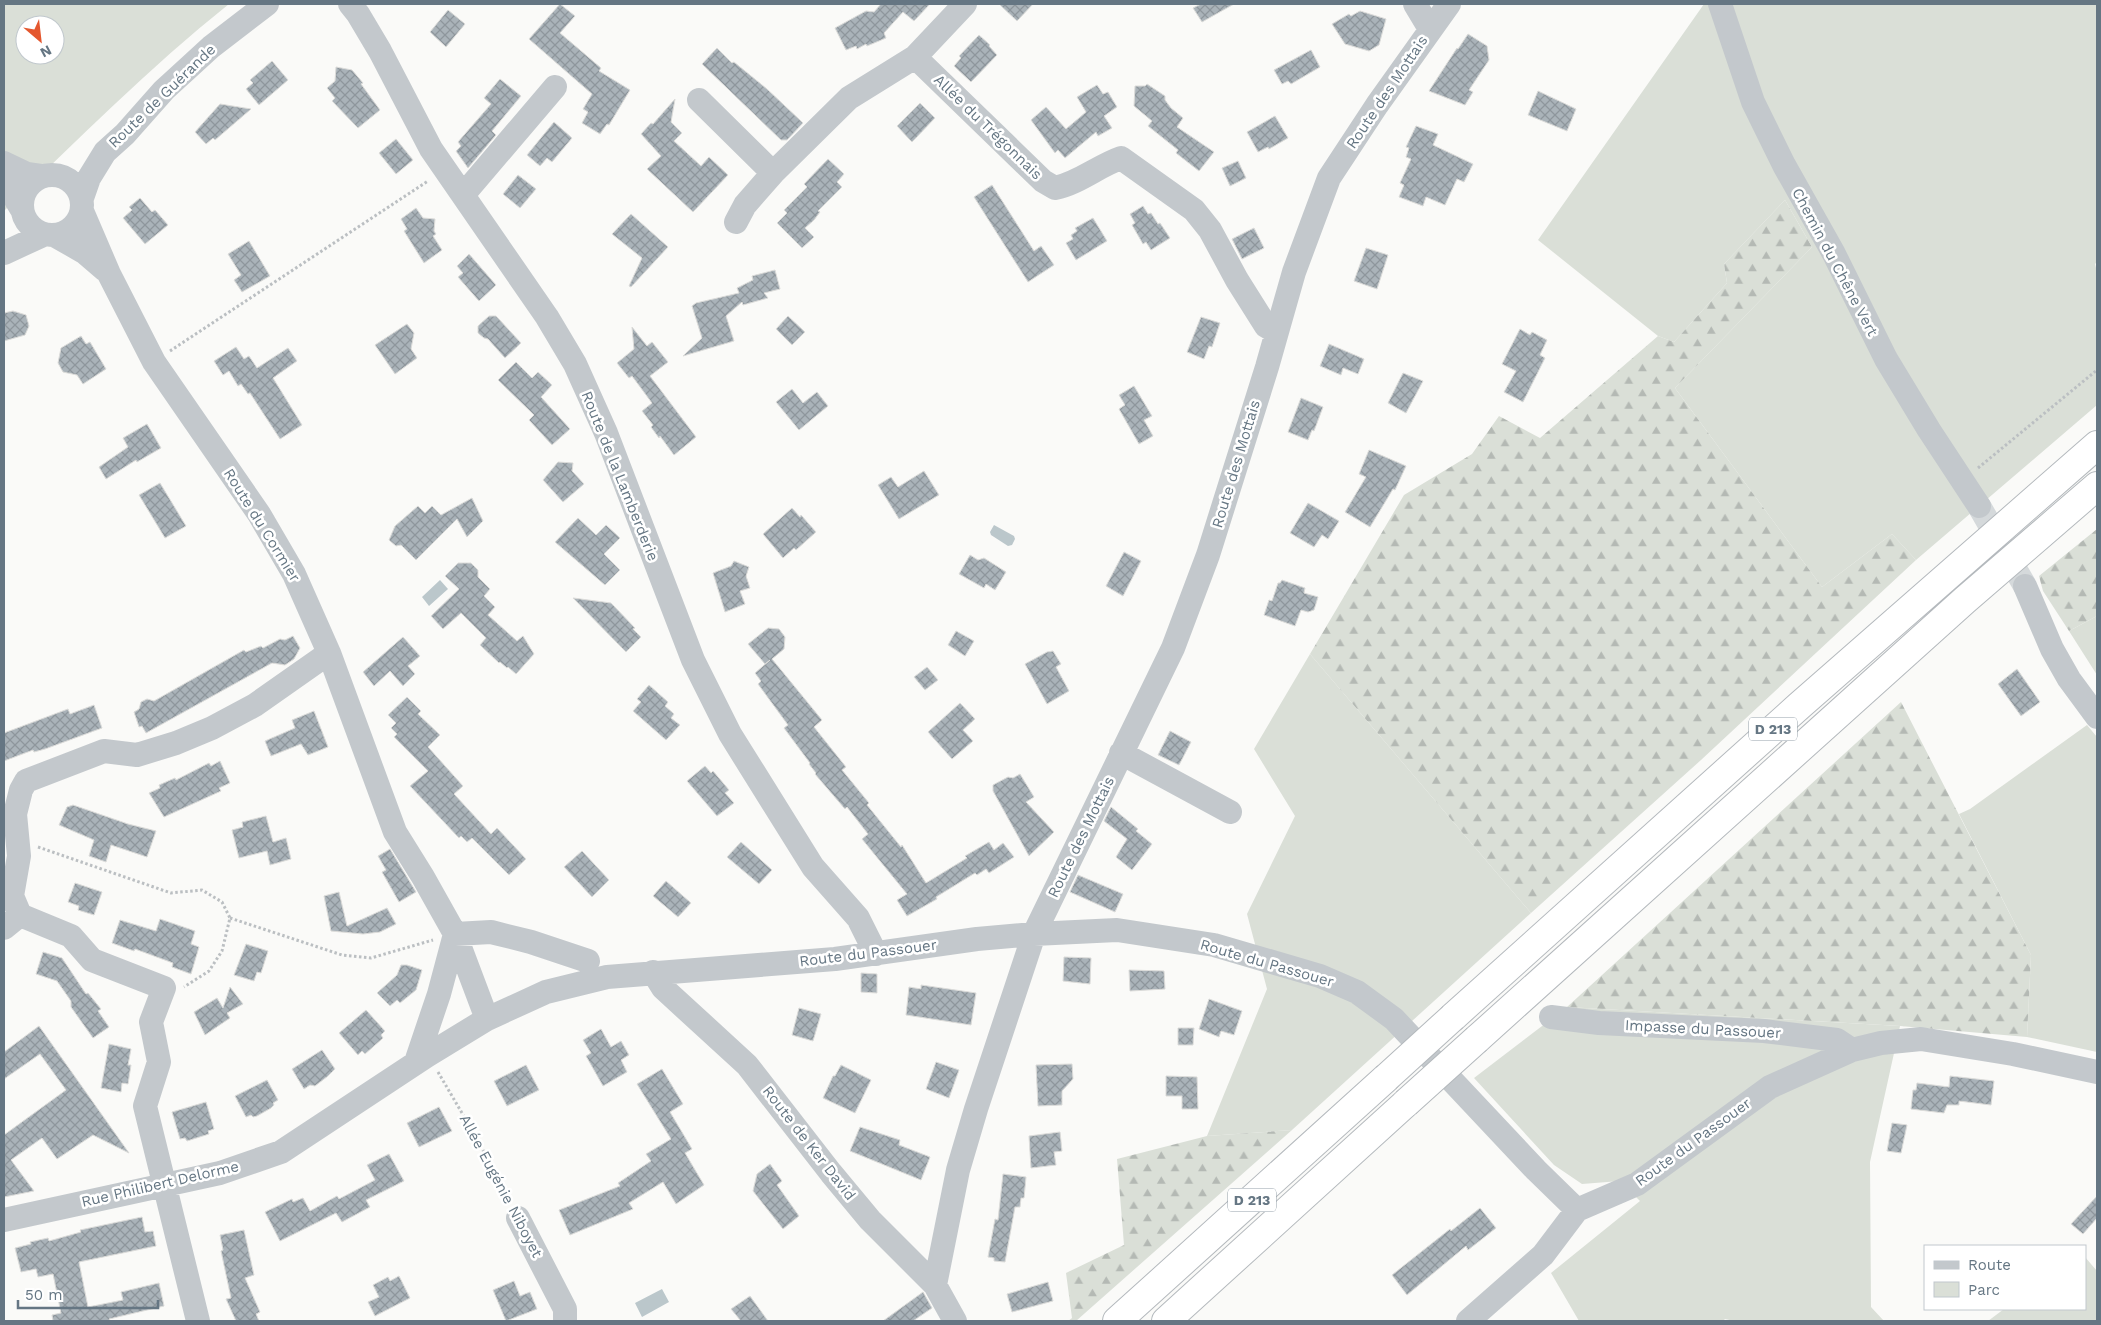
<svg xmlns="http://www.w3.org/2000/svg" width="2101" height="1325" viewBox="0 0 2101 1325" font-family="'Work Sans',sans-serif">
<style>
.green{fill:#dadfd7;fill-rule:evenodd}
.forest{fill:url(#forest-firs)}
.water{fill:#bbc7cb}
.building{fill:url(#building-cross-hatch);stroke:#dcdcda}
.lines{fill:none;stroke-linecap:round;stroke-linejoin:round}
.minor-tunnel{stroke:#d5d9db;stroke-width:24;stroke-dasharray:24 12;stroke-linecap:butt}
.highway-casing{stroke:#b4b9bd;stroke-width:30}
.path{stroke:#bbbfc2;stroke-width:3;stroke-dasharray:2.5 2.5;stroke-linecap:butt}
.minor{stroke:#c3c8cc;stroke-width:24}
.highway{stroke:#fff;stroke-width:28}
.highway-bridge-casing{stroke:#b4b9bd;stroke-width:30;stroke-linecap:butt}
.highway-bridge{stroke:#fff;stroke-width:28}
.labels{text-anchor:middle;dominant-baseline:central;stroke-width:5;stroke-linejoin:round;paint-order:stroke}
.shield{fill:#fff;stroke:#939fa8;stroke-width:1}
.shield-label{font-size:14px;font-weight:bold;fill:#657683}
.street-label{font-size:15px;fill:#657683;stroke:#fff}
</style>
<defs>
<pattern id="forest-firs" width="22" height="20" patternUnits="userSpaceOnUse" patternTransform="scale(1.25)"><rect width="22" height="20" fill="#dadfd7"/><path d="M5 1l3.5 6h-7zM16 11l3.5 6h-7z" fill="#b4b9b4"/></pattern>
<pattern id="building-cross-hatch" width="8" height="8" patternUnits="userSpaceOnUse" patternTransform="scale(1.25)"><rect width="8" height="8" fill="#aab3b9"/><path d="M0 0l8 8M0 8l8-8" fill="none" stroke="#8e969c"/></pattern>
</defs>
<rect width="100%" height="100%" fill="#fafaf8"/>
<path class="green" d="M4 4H229C149 68 77 140 4 211ZM25 25H55V55H25Z
M1704 4H2097V262L2095 264 2097 272V405L1916 560 1892 534 1822 587 1675 388 1812 247 1785 200 1724 264 1727 283 1674 342 1658 336 1538 240Z
M2097 616V675L2069 631Z
M1310 654 1531 913 1292 1130 1207 1136 1267 989 1247 914 1295 816 1254 749Z
M2087 725 2097 737V1052L2027 1037 2031 955 1959 814 1970 809Z
M1567 1007 1900 1026 1870 1162 1871 1307 1884 1321H1734L1725 1319 1723 1321H1579L1551 1273 1640 1201 1620 1181 1582 1184 1554 1165 1474 1078Z
M2085 1257 2097 1271V1321H1988L2004 1309H2085Z"/>
<path class="forest" d="M1785 200 1812 247 1675 388 1822 587 1892 534 1916 560 1701 760 1531 913 1310 654 1404 495 1472 454 1499 416 1540 438 1658 336 1674 342 1727 283 1724 264Z
M2097 529V616L2069 631 2043 591 2039 576Z
M1901 702 2031 955 2027 1037 1900 1026 1567 1007Z
M1292 1130 1076 1321H1068L1072 1318 1066 1273 1124 1245 1117 1159 1207 1136Z"/>
<path class="water" d="M994 525 1014 536 1015 539 1012 545 1008 546 991 535 990 532Z
M440 580 448 589 429 606 422 597Z
M662 1289 669 1302 642 1317 635 1303Z"/>
<path class="building" d="M560 4 575 16 560 33 601 68 599 71 630 90 609 125 607 124 600 134 582 123 588 112 583 109 592 94 529 39Z
M881 4H930L914 21 903 12 884 33 886 38 867 46 866 44 857 49 856 46 846 50 835 28 866 11 874 12Z
M999 4H1033L1017 21Z
M1201 4H1234L1202 22 1193 8Z
M448 10 465 24 446 47 430 32Z
M1360 11 1386 19 1379 45 1369 51 1345 44 1332 24 1349 14 1351 16Z
M1468 34 1487 46 1489 60 1469 90 1473 92 1465 105 1429 91 1457 48 1458 49Z
M979 35 990 45 989 46 997 55 971 82 954 66 961 58 959 56Z
M717 48 732 63 734 62 767 89 803 123 787 140H781L702 64Z
M1311 50 1320 67 1291 84 1288 81 1282 84 1274 70Z
M272 61 288 80 259 105 246 89 253 83 250 80Z
M336 67 352 70 363 83 361 84 380 110 358 128 332 101 335 98 327 88 335 81Z
M500 79 521 96 492 131 496 135 468 168 456 151 461 146 458 142 491 104 484 98Z
M1147 84 1165 96V100L1171 108 1183 118 1177 127 1214 152 1199 171 1176 153 1178 150 1148 126 1152 121 1134 106 1135 86H1145Z
M1097 85 1103 94 1108 92 1117 107 1104 116 1112 128 1098 136 1096 132 1065 158 1058 150 1055 153 1031 120 1046 107 1066 129 1086 112 1077 97Z
M1538 91 1576 109 1567 131 1528 115Z
M675 99 671 122 682 133 674 141 701 166 709 157 728 175 693 212 647 169 661 156 641 134 651 123 653 124Z
M920 103 935 118 912 142 897 126Z
M220 104 251 109 215 140 213 138 206 144 195 132Z
M1275 116 1288 138 1269 149 1268 147 1258 152 1247 132Z
M554 122 572 138 552 162 547 158 540 166 527 155Z
M1416 126 1438 134 1433 145 1473 164 1464 182 1457 179 1445 205 1426 197 1423 206 1399 197 1404 185 1400 183 1411 159 1406 157 1409 148 1406 147Z
M396 139 413 160 396 174 379 153Z
M828 159 844 174 837 182 842 187 818 211 820 212 814 220 805 228 814 237 802 248 777 223 787 213 784 210 807 187 804 184Z
M1238 161 1246 178 1230 186 1222 168Z
M518 175 536 189 520 208 503 194Z
M992 185 1034 251 1041 246 1054 265 1028 282 974 197Z
M140 198 152 212 155 210 168 225 145 244 123 218 132 210 129 207Z
M1143 206 1148 214 1151 213 1158 224 1160 223 1170 238 1151 250 1146 242 1143 244 1132 225 1135 223 1130 214Z
M416 208 423 218 435 219 434 231 436 234 433 236 442 250 424 263 404 231 407 229 401 219Z
M631 214 668 247 631 287 629 286 642 258 612 234Z
M1093 218 1107 241 1076 260 1066 243 1073 239 1071 235 1077 231 1075 228Z
M1254 228 1264 248 1242 259 1232 239Z
M249 241 270 276 242 292 234 280 241 275 228 254Z
M1366 248 1388 255 1377 289 1354 281Z
M469 254 496 285 479 301 458 277 463 273 457 266Z
M775 270 780 289 764 293 768 298 743 305 742 302 726 316 734 341 683 356 702 338 692 306 696 303 739 293 737 288 753 280 752 276Z
M13 311 26 315 29 326 25 335 4 341V313Z
M489 316H496L521 343 505 358 488 339 484 338 478 333V326Z
M788 316 805 332 792 345 776 329Z
M1201 317 1220 323 1212 347 1209 346 1204 359 1187 352Z
M407 324 414 333 411 349 417 358 395 374 375 345Z
M632 327 647 346 652 342 668 362 650 376 696 437 674 455 660 436 659 438 651 427 653 425 642 411 652 403 632 376 629 378 617 363 634 349Z
M1520 329 1530 335 1532 332 1547 340 1540 355 1545 358 1523 402 1504 392 1516 371 1502 364Z
M81 336 86 344 90 342 106 369 83 384 77 375 63 372 58 363 61 348Z
M1329 344 1364 359 1358 374 1343 368 1341 375 1320 366Z
M236 347 244 359 249 356 257 368 288 348 297 361 273 378 302 425 280 439 250 393 248 394 241 384 238 386 229 371 223 375 214 361Z
M516 362 532 378 538 372 552 385 541 397 570 429 552 445 529 420 534 415 498 380Z
M1403 373 1423 381 1406 413 1388 403Z
M1134 386 1152 416 1144 420 1153 436 1139 444 1119 409 1125 405 1119 395Z
M792 389 803 403 817 392 828 406 799 430 776 402Z
M1301 398 1323 407 1314 431 1312 430 1308 440 1288 432Z
M147 424 161 448 137 462 136 460 106 479 99 467 128 447 123 438Z
M1369 450 1406 466 1395 490 1393 489 1370 527 1345 512 1366 477 1359 474Z
M558 462 573 463 572 471 584 484 563 502 543 480Z
M924 471 939 495 899 519 878 485 891 477 898 487Z
M160 483 186 526 165 538 139 495Z
M472 498 483 521 467 537 457 519 416 560 401 545 396 546 389 540 395 526 418 506 425 513 432 506 441 515Z
M1308 503 1339 521 1328 539 1322 535 1314 547 1290 533Z
M792 508 800 517 801 515 816 532 796 550 794 548 783 558 763 534Z
M578 518 596 535 606 525 620 538 604 554 620 570 605 585 555 542Z
M1124 552 1141 561 1123 596 1106 586Z
M970 555 978 560 984 558 1006 572 995 590 986 584 984 588 959 574Z
M734 561 749 567 746 576 750 588 740 591 745 604 725 612 713 573 731 566Z
M458 563H471L478 570V577L490 589 484 596 495 607 488 615 517 641 523 636 534 654 516 674 508 667 507 668 500 662 499 663 480 645 486 638 461 613 443 629 431 616 459 589 445 576Z
M1282 580 1305 588 1304 593 1318 597 1314 610 1308 612 1301 610 1295 626 1264 615 1269 600 1272 601 1278 583H1280Z
M573 598 611 603 635 628 633 629 641 637 626 652Z
M768 628 779 629 785 637 784 649 772 659 822 720 814 727 846 767 842 770 869 803 867 805 901 847 902 845 926 883 967 858 965 856 989 842 994 850 1003 843 1014 857 989 873 986 869 977 875 975 873 936 897 937 899 907 916 897 900 907 894 862 839 868 834 847 807 845 809 815 774 816 773 809 764 810 763 784 728 788 725 758 684 761 681 755 673 770 660 765 664 748 644Z
M956 631 974 641 965 656 948 645Z
M293 636 300 648 294 659 285 665 272 663 146 733 142 726 139 727 134 712 139 709 141 702 147 699 154 701 244 650 246 652 261 646 263 648 280 639 285 640Z
M403 637 420 656 408 666 415 674 403 686 390 671 374 686 363 672Z
M1053 651 1061 664 1056 667 1069 691 1047 704 1025 664 1047 652Z
M927 667 938 680 925 690 914 677Z
M2017 669 2040 702 2021 716 1998 684Z
M649 685 668 702 665 706 674 714 671 718 680 725 666 740 633 711 641 702 637 699Z
M407 697 421 711 418 714 440 735 428 747 463 786 454 794 491 834 497 828 526 859 509 875 472 838 467 842 461 836 459 838 410 786 428 771 394 737 397 734 391 728 396 723 388 715Z
M960 703 975 719 963 730 973 741 952 759 928 732Z
M94 705 102 728 45 749 34 752 33 750 4 761V733L68 709 70 714Z
M314 711 328 747 308 755 301 744 271 756 265 741 295 728 292 720Z
M1170 731 1191 742 1179 765 1158 755Z
M220 761 230 783 219 788 221 791 164 817 149 793 160 788 159 785 175 778 176 780 209 763 211 766Z
M705 766 711 773 713 771 729 790 725 793 734 803 717 816 687 781Z
M1020 774 1034 797 1026 802 1054 832 1029 856 993 791V785L1008 777 1013 778Z
M73 805 128 824 156 831 147 857 111 845 106 862 89 856 94 840 59 825 67 807Z
M1111 807 1138 829 1136 831 1152 844 1132 870 1116 857 1127 839 1104 821Z
M266 816 273 842 286 838 291 859 270 865 267 851 239 858 232 830 243 827 242 822Z
M741 842 772 870 759 884 727 857Z
M390 849 416 892 399 902 382 872 386 870 378 856Z
M582 851 609 880 592 897 564 867Z
M1078 875 1123 894 1115 912 1070 892Z
M666 881 691 903 678 917 653 896Z
M75 883 102 892 94 915 78 910 79 906 68 902Z
M339 892 347 926 387 908 396 924 380 932 363 934 331 931 324 896Z
M160 919 195 931 191 944 199 947 191 974 172 967 173 963 135 949 134 951 112 943 120 920 156 931Z
M246 944 268 951 261 973 257 972 254 981 234 975Z
M43 952 62 958 86 994 88 993 101 1009 98 1011 109 1027 93 1038 71 1007V1001L57 981 36 974Z
M1064 957 1091 958 1090 984 1063 981Z
M401 965H407L422 970 416 990 400 1003 397 1000 390 1006 377 993 397 975Z
M1129 970 1164 971 1165 989 1130 991Z
M861 973 877 974V993L861 992Z
M921 985 976 993 971 1025 906 1015 909 987 921 989Z
M230 987 243 1004 227 1013 230 1018 205 1035 194 1012 217 998 223 1008Z
M1209 999 1242 1011 1234 1035 1221 1031 1219 1037 1199 1029Z
M799 1008 821 1014 813 1041 792 1035Z
M366 1010 385 1031 381 1035 383 1038 365 1054 362 1051 358 1055 339 1033Z
M39 1026 129 1153 93 1135 57 1159 42 1138 11 1160 34 1191 4 1197V1135L66 1090 40 1054 4 1079V1052Z
M1178 1028H1194L1193 1045H1178Z
M601 1029 611 1047 621 1041 629 1055 621 1060 627 1072 603 1086 586 1056 591 1053 583 1040Z
M109 1044 131 1049 128 1065H131L128 1084 122 1083 121 1092 101 1088Z
M322 1050 335 1069 328 1076 315 1086 310 1085 304 1089 292 1069Z
M936 1062 959 1070 949 1098 926 1089Z
M1072 1064 1073 1079 1062 1091V1105L1038 1106 1036 1065Z
M526 1065 539 1090 507 1106 494 1081Z
M841 1065 871 1080 855 1113 823 1098 833 1076H835Z
M662 1069 683 1104 670 1112 692 1149 685 1153 704 1185 676 1204 663 1182 629 1203 633 1209 570 1235 559 1210 620 1186 618 1183 651 1161 646 1154 671 1139 637 1084Z
M1166 1076 1197 1077 1198 1109H1182V1096H1166Z
M1950 1076 1994 1081 1991 1105 1959 1101V1105H1947L1944 1113 1911 1109 1913 1090H1916L1917 1083 1949 1087Z
M267 1080 278 1100 273 1103 274 1105 271 1108 257 1116 253 1117 251 1115 246 1117 235 1096Z
M206 1102 214 1129 208 1131 209 1134 187 1141 185 1138 180 1139 172 1112Z
M439 1107 452 1131 419 1147 407 1123Z
M1892 1123 1907 1125 1901 1153 1887 1151Z
M860 1127 900 1140 899 1145 930 1157 921 1180 850 1151Z
M1060 1132 1062 1151 1054 1152 1056 1165 1031 1168 1029 1136Z
M389 1154 404 1181 366 1200 370 1207 342 1222 336 1213 280 1241 265 1212 292 1199 293 1202 303 1198 310 1211 337 1196 339 1199 375 1180 367 1165Z
M770 1164 782 1181 777 1185 799 1216 783 1229 753 1191 757 1174Z
M1003 1174 1026 1177 1024 1198H1021L1020 1207H1015L1005 1262 994 1261V1258L988 1257 995 1219 998 1220Z
M2097 1196V1218L2083 1234 2071 1224Z
M1480 1208 1496 1228 1468 1250 1466 1246 1407 1295 1392 1275 1450 1229 1451 1231Z
M142 1217 145 1232 153 1231 156 1246 79 1262 88 1307 123 1300 121 1292 159 1283 164 1306 109 1319 110 1321H53L52 1315 61 1313 53 1274 38 1277 36 1269 21 1272 15 1248 31 1244 30 1242 48 1238 49 1241 81 1232 80 1230Z
M244 1230 254 1275 245 1278 260 1312 256 1314 259 1321H236L226 1299 231 1298 221 1251 223 1250 220 1235Z
M399 1276 410 1298 375 1316 368 1302 379 1297 373 1285 388 1277 390 1281Z
M514 1281 520 1296 530 1292 537 1309 506 1321 493 1290Z
M1048 1282 1053 1301 1012 1312 1007 1294Z
M923 1292 932 1308 913 1321H883Z
M750 1296 768 1321H741L731 1309Z"/>
<g class="lines">
<path class="minor-tunnel" d="M1979 506 2025 586"/>
<g class="highway-casing">
<path id="highway" d="M1453 1017 1799 706 2097 445
M1477 1039 1965 600 2097 486
M1117 1321 1386 1078
M1166 1321 1406 1103"/>
</g>
<path class="path" d="M170 351 428 181
M1978 468 2097 370
M38 847 171 893 202 890 222 902 230 918 222 951 209 971 184 987
M230 918 342 955 371 958 433 940
M438 1072 476 1137 509 1199"/>
<path class="minor" d="M350 4 358 14 380 51 431 149 547 317 575 364 606 433 693 660 730 734 813 867 858 918 876 954
M1415 4 1430 29
M1720 4 1753 102 1784 165 1834 254 1886 359 1929 430 1979 506
M915 57 1043 181 1055 188C1079 183 1098 166 1121 158L1194 210 1210 230 1237 280 1266 326 1276 332
M699 100 773 173
M4 163 27 174 41 176
M22 205a30 30 0 1 1 60 0a30 30 0 1 1-60 0Z
M4 180 21 208
M463 195 555 87
M82 198 89 178 105 152 125 134 164 90 187 69 211 47 267 4
M82 211 109 274 154 362 259 514 294 574 329 653 395 832 423 877 455 934 487 1019
M736 222 745 205 773 173 849 98 915 57 965 4
M56 236 84 252 105 270
M4 253 43 235
M2025 586 2052 649 2069 679 2097 717
M1121 753 1230 812
M4 928 20 915
M653 972 663 988 747 1065 831 1173 870 1220 935 1285 955 1321
M1551 1017 1599 1023 1764 1031 1837 1040 1852 1050
M416 1062 439 994 455 934 491 932 531 942 588 961
M1577 1210 1637 1184 1770 1087 1852 1050 1881 1043 1921 1039 2013 1054 2097 1072
M518 1218 565 1309V1321
M4 1220 220 1173 281 1152 428 1055 487 1019 546 992 607 977 835 959 977 939 1034 934 1117 930 1214 945 1320 976 1357 992 1394 1019 1536 1170 1577 1210
M935 1285 958 1170 976 1109 1034 934 1173 648 1208 555 1267 367 1294 272 1329 178 1377 105 1449 4
M198 1321 145 1106 159 1062 151 1022 164 988 92 960 71 936 20 915 12 896 19 856 15 814 21 790 26 781 104 751 137 755 176 743 212 728 255 705 329 653
M1468 1321 1543 1255 1577 1210"/>
<use href="#highway" class="highway"/>
<g class="highway-bridge-casing">
<path id="highway-bridge" d="M1386 1078 1453 1017
M1406 1103 1477 1039"/>
</g>
<use href="#highway-bridge" class="highway-bridge"/>
</g>
<g class="labels">
<g class="shield">
<rect x="1749" y="717.5" width="48" height="23" rx="4"/>
<rect x="1228" y="1188.5" width="48" height="23" rx="4"/>
</g>
<g class="shield-label">
<text x="1773" y="729">D 213</text>
<text x="1252" y="1200">D 213</text>
</g>
<g class="street-label">
<text transform="translate(1387 92) rotate(-56)">Route des Mottais</text>
<text transform="translate(162 96) rotate(-44)">Route de Guérande</text>
<text transform="translate(988 127) rotate(44)">Allée du Trégonnais</text>
<text transform="translate(1835 262) rotate(62)">Chemin du Chêne Vert</text>
<text transform="translate(1236 464) rotate(-73)">Route des Mottais</text>
<text transform="translate(620 476) rotate(68)">Route de la Lamberderie</text>
<text transform="translate(262 525) rotate(58)">Route du Cormier</text>
<text transform="translate(1081 837) rotate(-64)">Route des Mottais</text>
<text transform="translate(868 953) rotate(-7)">Route du Passouer</text>
<text transform="translate(1267 963) rotate(16)">Route du Passouer</text>
<text transform="translate(1703 1029) rotate(3)">Impasse du Passouer</text>
<text transform="translate(1693 1142) rotate(-36)">Route du Passouer</text>
<text transform="translate(809 1143) rotate(52)">Route de Ker David</text>
<text transform="translate(160 1184) rotate(-13)">Rue Philibert Delorme</text>
<text transform="translate(501 1186) rotate(62)">Allée Eugénie Niboyet</text>
</g>
</g>
<rect width="2101" height="1325" fill="none" stroke="#657683" stroke-width="10"/>
<rect x="1924" y="1245" width="162" height="65" fill="#ffffff" stroke="#c1c8cd"/>
<rect x="1934" y="1261" width="25" height="8" fill="#c3c8cc" stroke="#c1c8cd"/>
<text x="1968" y="1270" font-size="15" fill="#657683">Route</text>
<rect x="1934" y="1282" width="25" height="15" fill="#dadfd7" stroke="#c1c8cd"/>
<text x="1968" y="1295" font-size="15" fill="#657683">Parc</text>
<g transform="translate(40 40) rotate(152)"><circle r="24" fill="#ffffff" stroke="#c1c8cd"/>
<path d="M0-4L9 19L0 12L-9 19Z" fill="#e4572e"/>
<text y="-8" font-size="14" font-weight="bold" text-anchor="middle" fill="#657683">N</text>
</g>
<path d="M18 1300v8h140v-8" fill="none" stroke="#657683" stroke-width="2.5"/>
<text x="25" y="1300" font-size="15" fill="#657683" stroke="#ffffff" stroke-width="4" paint-order="stroke">50 m</text>
</svg>
